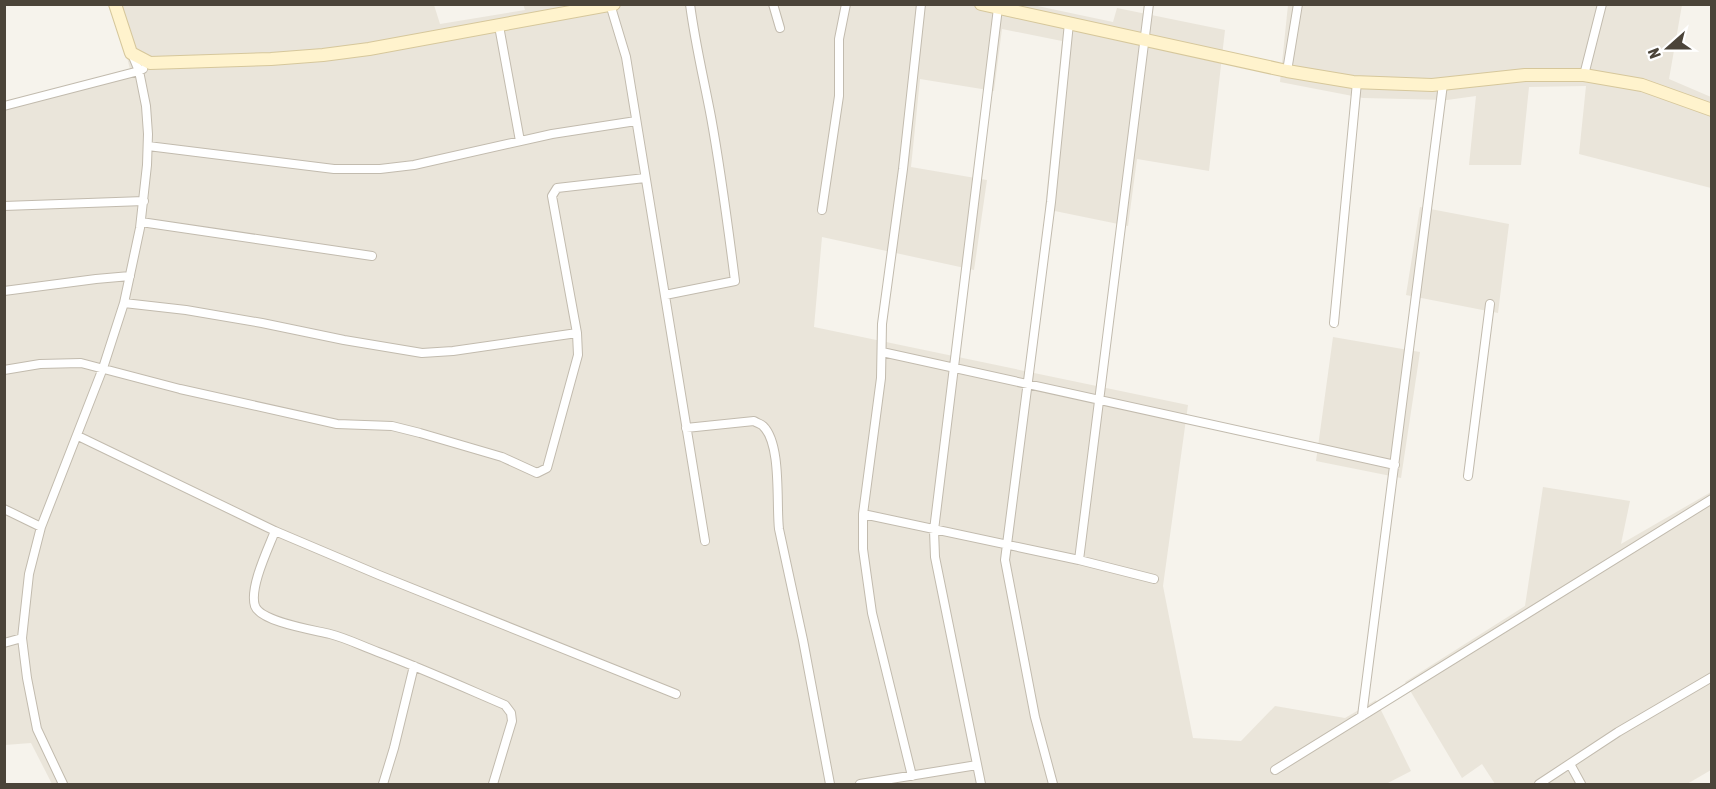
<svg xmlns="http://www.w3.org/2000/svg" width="1716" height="789" viewBox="0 0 1716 789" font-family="'Asap Condensed',sans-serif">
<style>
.residential{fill:#eae5da}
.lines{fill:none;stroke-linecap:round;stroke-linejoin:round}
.street-casing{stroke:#c2bbae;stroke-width:10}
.secondary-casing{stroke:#d6c79b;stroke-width:14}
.street{stroke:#fff;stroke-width:8}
.secondary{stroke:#fff3cd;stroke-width:12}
</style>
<rect width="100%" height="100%" fill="#f6f3ec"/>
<path class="residential" d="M523 4H1028L1113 22 1117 8 1225 30 1209 171 1137 159 1128 226 1045 209 1062 41 1002 29 994 91 920 79 911 167 987 180 974 270 822 237 814 327 1188 405 1163 586 1193 738 1241 741 1275 706 1345 718 1376 700 1411 771 1386 784H52L31 743 5 745V102L130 69 113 5H434L440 24 525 10Z
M1288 5H1682L1669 79 1711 97V188L1579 154 1586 86 1529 87 1521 165H1469L1476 96 1447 100 1363 98 1280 82Z
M1420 207 1509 224 1498 313 1406 295Z
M1333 337 1420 352 1401 478 1316 461Z
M1543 487 1630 501 1621 544 1711 492V770L1687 784H1495L1482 764 1462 778 1405 682 1525 606Z"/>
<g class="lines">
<g class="street-casing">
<path id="street" d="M610 4 626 57 705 541
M773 4 780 28
M499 26 520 141
M1287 71 1298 4
M1584 75 1602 4
M4 106 139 71 143 69
M148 146 334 169H380L414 165 552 134 636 121
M4 206 144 201
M822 210 839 96V39L846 4
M141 222 372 256
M4 291 96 279 130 276
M665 295 735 281C728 226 721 172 711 117 704 80 695 43 690 4
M124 303 186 310 262 323 344 340 422 353 453 351 577 333
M1334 323 1357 82
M882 352 1395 465
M4 370 40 364 81 363 180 389 337 424 392 426 420 433 502 457 537 473 547 468 578 355 577 333 552 196 557 188 645 178
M686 428 754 421C757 423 761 424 763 426 782 444 776 504 779 529L803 640 830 784
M78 436 275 531 379 575 676 694
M1468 476 1490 304
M4 509 41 527
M863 514 1079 560 1154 579
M275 531C268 549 249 588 255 606 261 622 314 630 330 634 346 638 362 646 378 652 421 668 463 687 505 705L511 713 512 721 493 784
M1079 560 1149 4
M4 643 22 638
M1362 716 1443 84
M1570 764 1581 784
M1275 770 1712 499
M912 776 872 613 863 549V514L881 378 882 324 903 169 921 4
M63 784 37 729 27 678 22 638 29 574 41 527 103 368 124 303 140 228 147 165 148 134 146 106 139 71 132 54
M383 784 394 748 414 666
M860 784 977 765
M981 784 935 557 934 530 998 8
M1053 784 1035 717 1005 560 1051 202 1069 23
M1539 784 1618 732 1712 677"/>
</g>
<g class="secondary-casing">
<path id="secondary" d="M115 4 131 53 150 63 271 59 323 55 369 49 614 4
M981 4 1287 71 1353 82 1432 85 1525 75H1584L1642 85 1712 110"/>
</g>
<use href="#street" class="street"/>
<use href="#secondary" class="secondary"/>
</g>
<rect width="1716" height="789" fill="none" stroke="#4b4439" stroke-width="12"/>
<g transform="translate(1668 48) rotate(249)" stroke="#ffffff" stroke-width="4.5" paint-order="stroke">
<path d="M0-4.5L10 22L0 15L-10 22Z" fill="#4b4439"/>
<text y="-9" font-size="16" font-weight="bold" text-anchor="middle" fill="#4b4439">N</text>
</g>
</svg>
